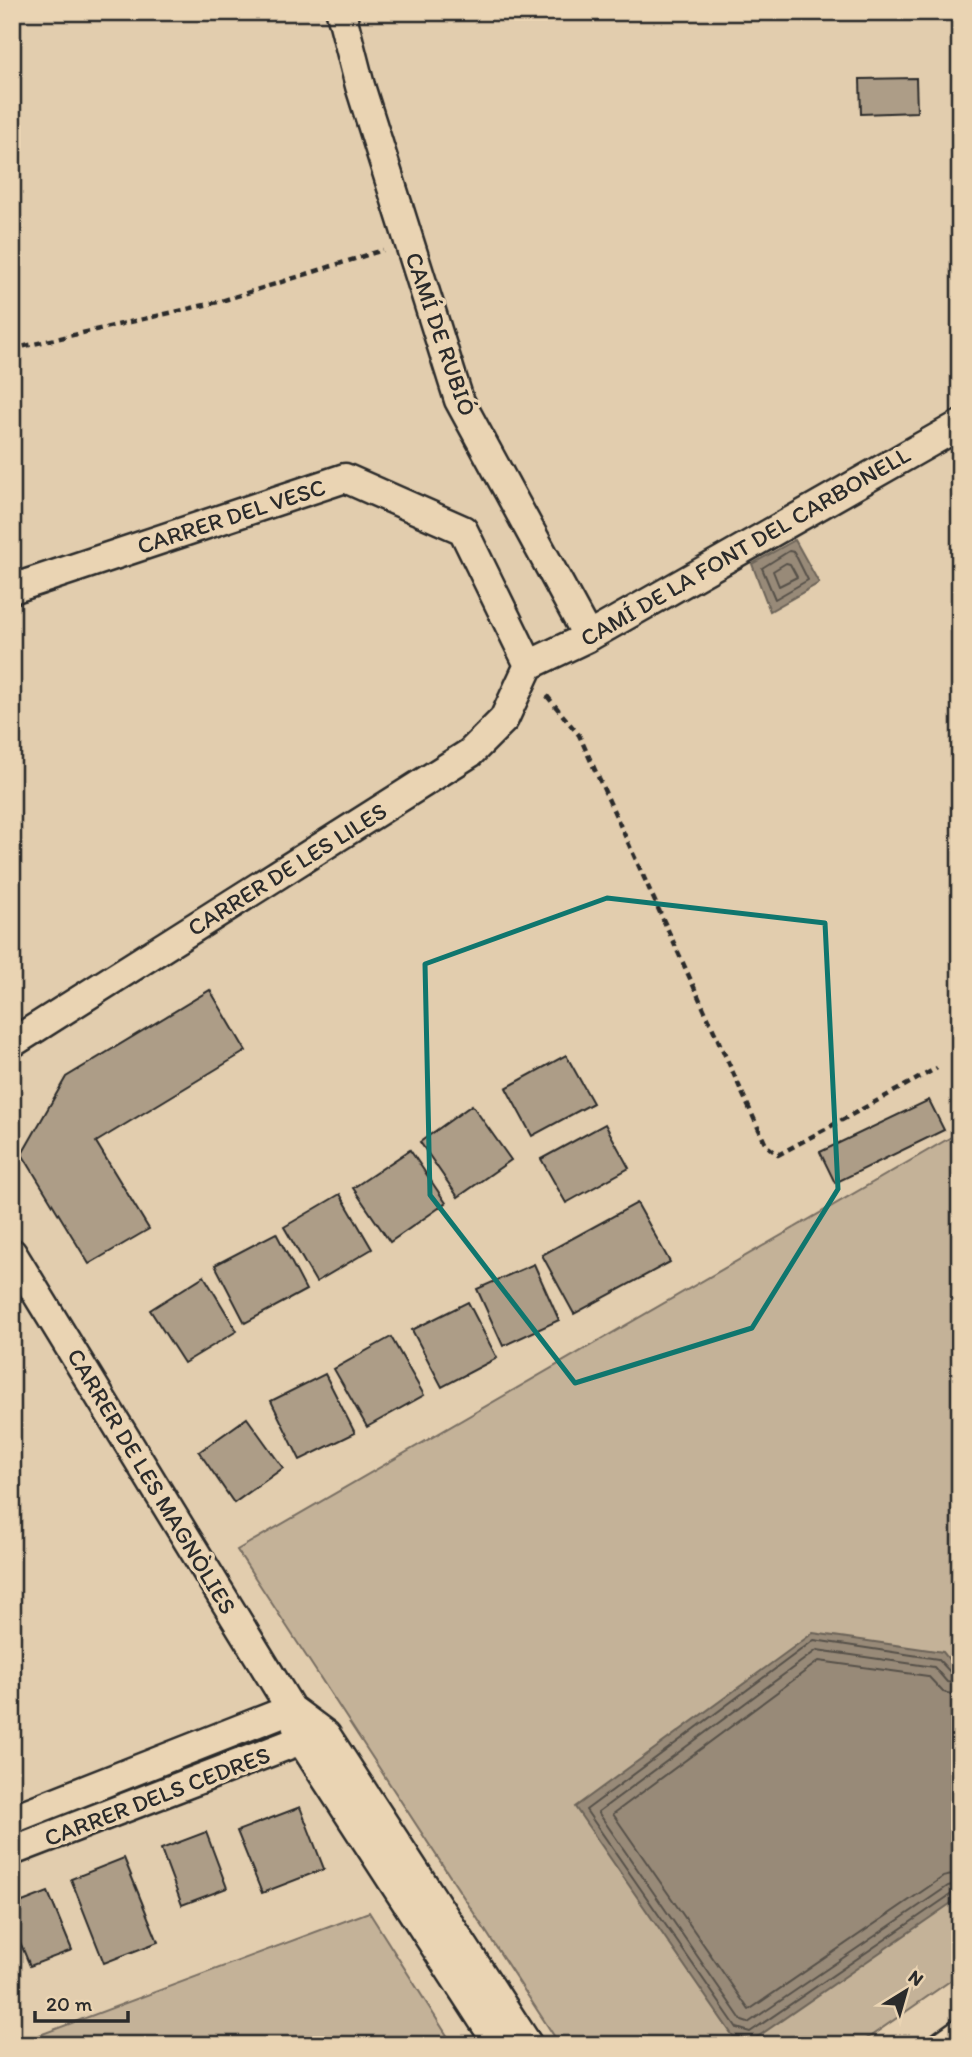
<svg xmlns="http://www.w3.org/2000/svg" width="972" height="2057" viewBox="0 0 972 2057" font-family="Itim,sans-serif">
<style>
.green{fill:#c4b298;stroke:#786e62;stroke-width:2}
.water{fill:#988a78;stroke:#6c6459;stroke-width:2}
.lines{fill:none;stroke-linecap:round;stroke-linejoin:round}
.shore{stroke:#57514a;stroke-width:2}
.building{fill:#ad9d87;stroke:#2b2b2b;stroke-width:2}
.minor-casing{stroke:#2b2b2b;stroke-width:33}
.path{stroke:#2b2b2b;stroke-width:4.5;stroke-dasharray:7 5;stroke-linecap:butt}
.minor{stroke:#ead4b3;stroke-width:28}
.marked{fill:none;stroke:#0f766e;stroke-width:5;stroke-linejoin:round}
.labels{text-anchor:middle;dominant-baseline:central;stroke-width:7;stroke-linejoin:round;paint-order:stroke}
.street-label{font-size:24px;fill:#2b2b2b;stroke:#ead4b3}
</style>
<rect width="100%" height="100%" fill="#e2cdae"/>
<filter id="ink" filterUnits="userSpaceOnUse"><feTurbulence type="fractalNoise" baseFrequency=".0143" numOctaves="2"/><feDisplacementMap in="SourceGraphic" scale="14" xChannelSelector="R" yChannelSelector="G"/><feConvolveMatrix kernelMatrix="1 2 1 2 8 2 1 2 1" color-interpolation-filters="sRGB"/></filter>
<g filter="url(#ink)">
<path class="green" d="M960 1132V1974L858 2045H560L237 1550Z
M369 1912 453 2045H13Z"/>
<path class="water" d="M795 540 819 583 770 611 752 564Z
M813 1633 943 1652 960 1673V1897L753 2040 733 2036 575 1807Z"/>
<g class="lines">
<path class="shore" d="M789 551 794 552 808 580 775 599 762 568Z
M786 563 790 564 797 577 779 586 773 571Z
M960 1676 953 1675 938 1659 814 1640 586 1810 737 2028 750 2032 953 1893 960 1892
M960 1685 947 1682 934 1667 817 1650 598 1812 742 2021 748 2023 948 1886 960 1883
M960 1696 943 1692 928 1676 819 1661 613 1814 749 2010 943 1877 960 1873"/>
</g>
<path class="building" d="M916 78 917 112 861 114 860 79Z
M210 990 246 1051 96 1142 149 1229 89 1264 22 1154 66 1077Z
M566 1055 593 1103 532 1136 506 1088Z
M929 1100 944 1130 835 1183 820 1152Z
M472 1105 511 1160 458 1197 420 1142Z
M605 1124 629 1168 566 1203 541 1159Z
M410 1150 446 1203 390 1242 353 1188Z
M340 1194 372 1249 316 1282 284 1227Z
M637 1203 670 1262 574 1314 542 1255Z
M276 1233 306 1290 245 1323 215 1265Z
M534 1264 559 1320 503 1346 477 1289Z
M204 1276 237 1331 184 1363 150 1310Z
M468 1302 497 1358 442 1387 412 1330Z
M391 1337 424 1395 367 1427 334 1369Z
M325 1374 355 1433 300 1460 271 1401Z
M247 1418 283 1468 234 1503 199 1452Z
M300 1807 324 1869 262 1893 237 1831Z
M206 1832 227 1888 182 1905 161 1849Z
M124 1858 158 1942 104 1963 71 1879Z
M48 1892 72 1950 30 1966 12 1923V1906Z"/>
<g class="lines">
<g class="minor-casing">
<path id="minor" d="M341 12 360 86 459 400 588 637
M12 589 345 478 463 530 529 665
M529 665 588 637 960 425
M12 1043 470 753 504 719 529 665
M12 1253 291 1709 301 1740 499 2045
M291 1709 326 1735 528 2045
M12 1819 291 1709
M12 1851 301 1740
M943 2045 960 2033"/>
</g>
<path class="path" d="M12 349 218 302 383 250
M547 696 579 735 766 1145 778 1155 937 1068"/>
<use href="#minor" class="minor"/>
</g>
</g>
<path class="marked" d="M607 898 825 923 838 1189 752 1328 575 1383 430 1195 425 964Z"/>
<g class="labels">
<g class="street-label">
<text transform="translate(441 334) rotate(71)">CAMÍ DE RUBIÓ</text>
<text transform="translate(231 516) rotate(-18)">CARRER DEL VESC</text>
<text transform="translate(745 546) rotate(-30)">CAMÍ DE LA FONT DEL CARBONELL</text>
<text transform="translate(287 869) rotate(-32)">CARRER DE LES LILES</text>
<text transform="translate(152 1481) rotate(59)">CARRER DE LES MAGNÒLIES</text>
<text transform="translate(157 1796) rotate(-21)">CARRER DELS CEDRES</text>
</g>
</g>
<rect width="972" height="2057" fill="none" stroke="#ead4b3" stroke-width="42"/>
<rect x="21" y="21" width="930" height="2015" fill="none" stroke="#2b2b2b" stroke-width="2.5" filter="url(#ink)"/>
<g transform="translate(906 1991) rotate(37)" stroke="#ead4b3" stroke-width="5" paint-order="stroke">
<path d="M0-5L12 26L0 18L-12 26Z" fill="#2b2b2b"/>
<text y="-10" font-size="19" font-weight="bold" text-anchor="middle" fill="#2b2b2b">N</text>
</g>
<path d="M35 2011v10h93v-10" fill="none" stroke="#2b2b2b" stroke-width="3.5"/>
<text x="46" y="2011" font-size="21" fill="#2b2b2b" stroke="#ead4b3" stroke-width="5" paint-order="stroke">20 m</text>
</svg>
